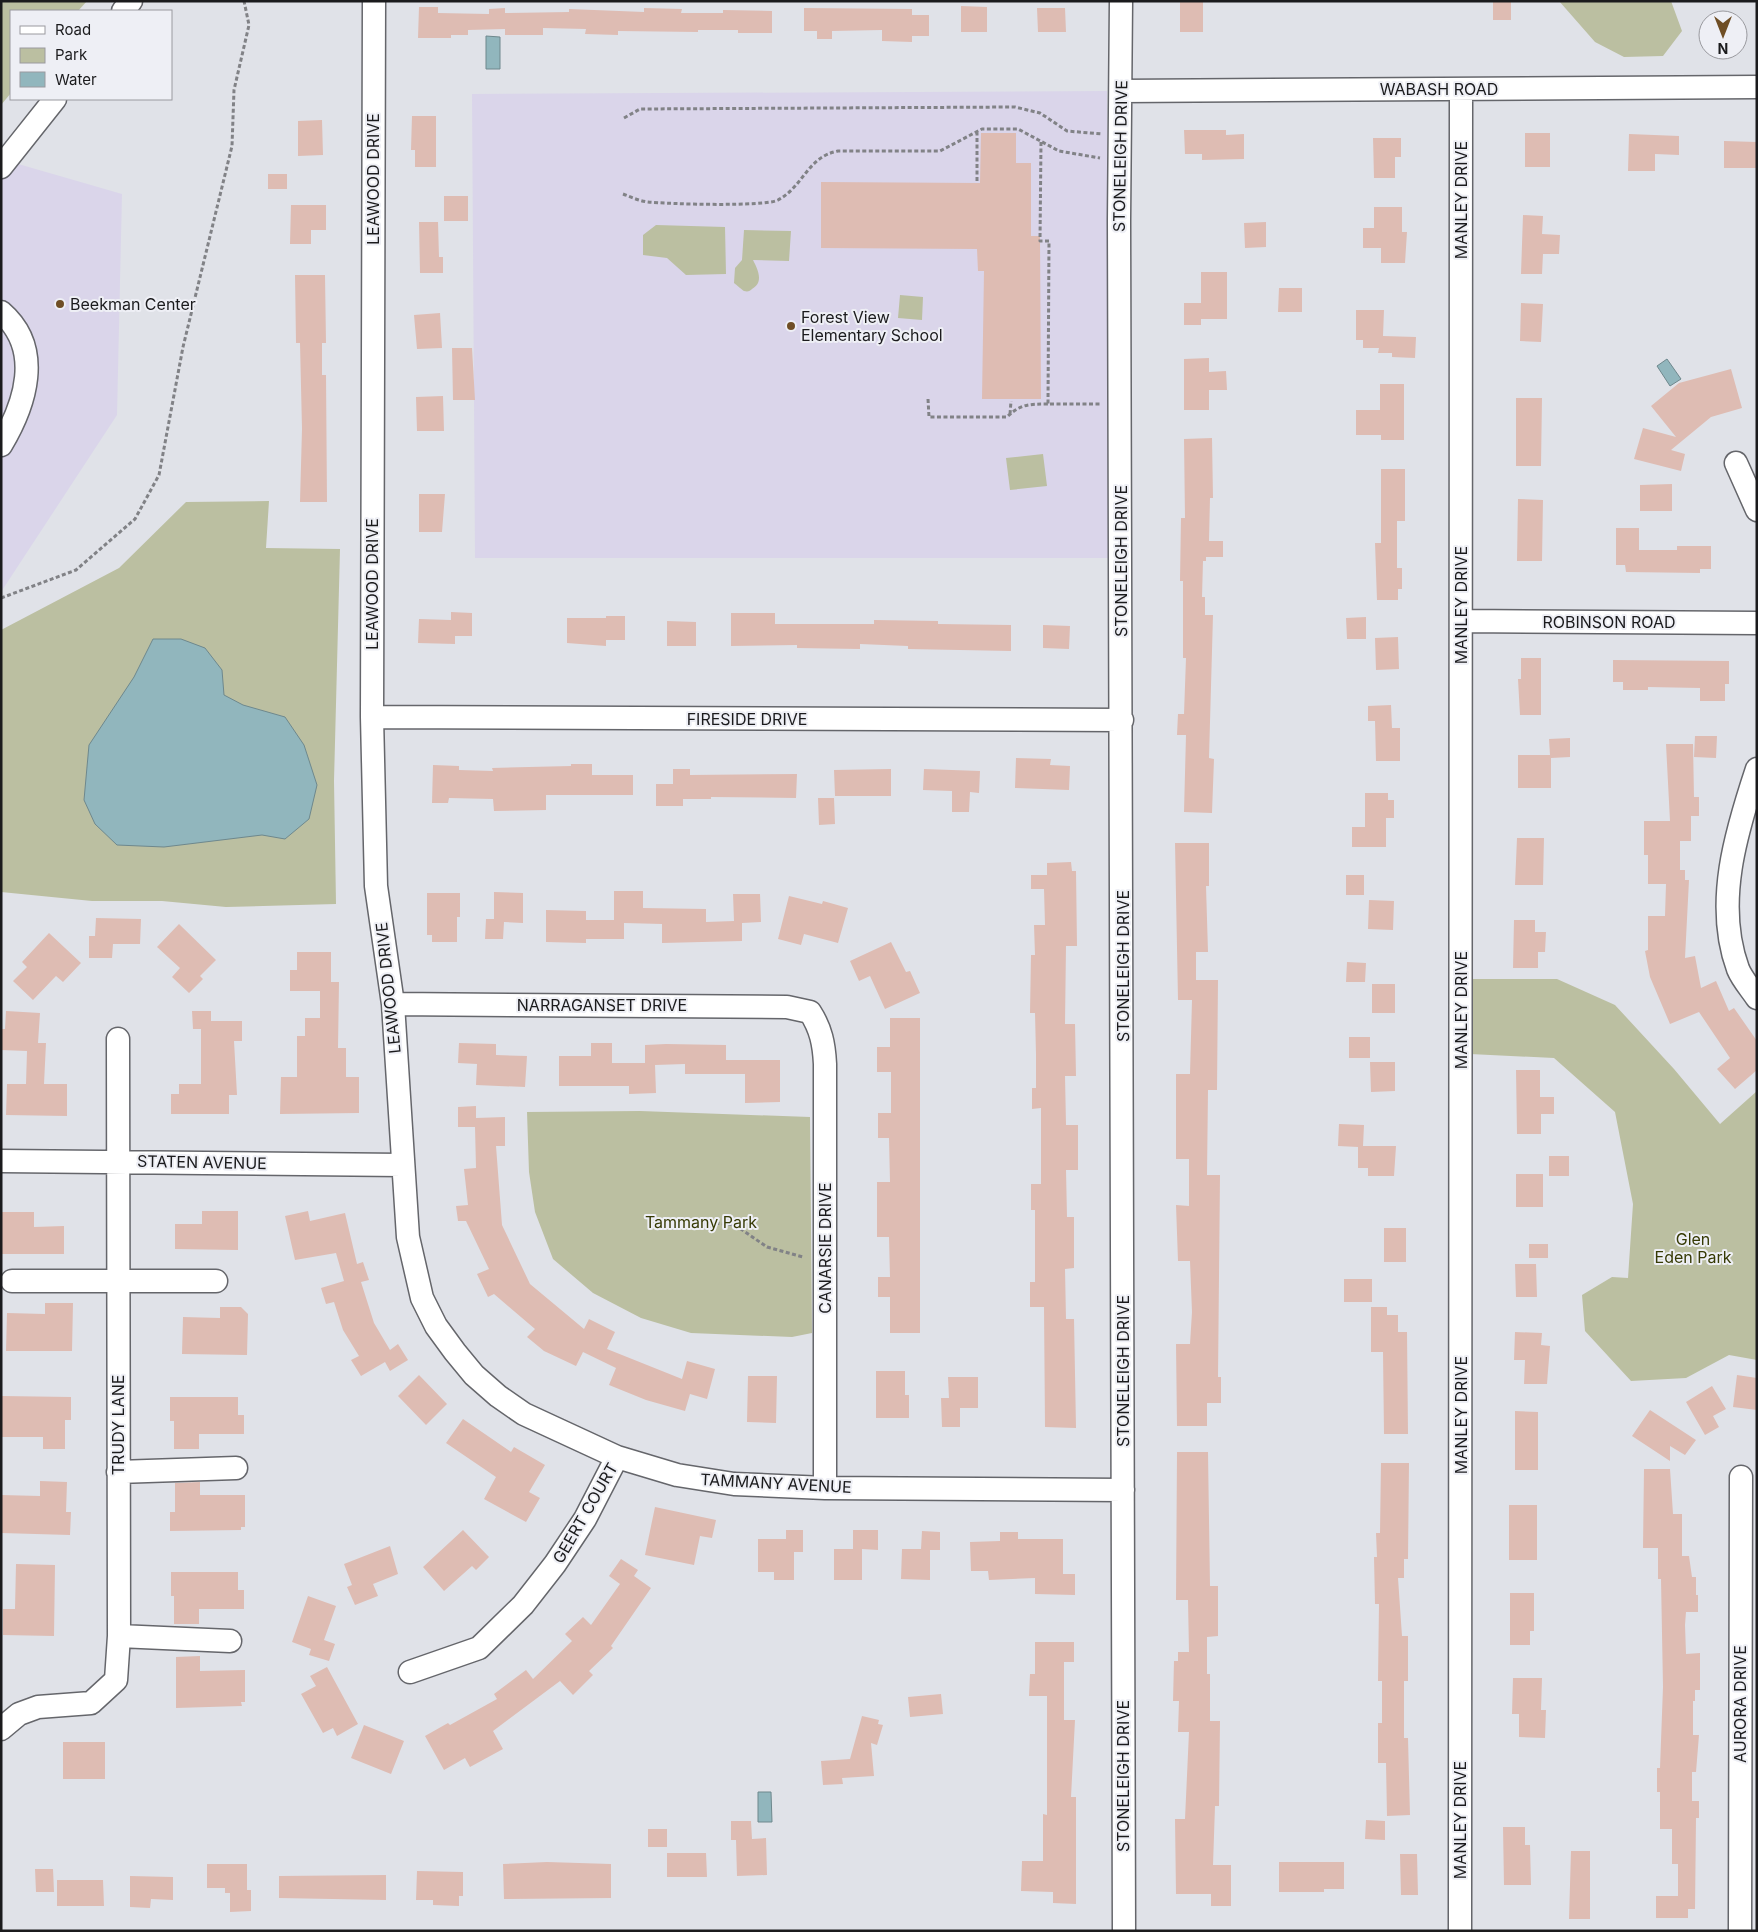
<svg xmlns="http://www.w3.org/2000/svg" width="1758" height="1932" viewBox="0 0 1758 1932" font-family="Inter,sans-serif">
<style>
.education{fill:#dad5ea}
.green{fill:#bbbfa1}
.water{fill:#91b6bd;stroke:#6e888d}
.building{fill:#debcb3}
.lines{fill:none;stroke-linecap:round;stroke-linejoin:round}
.minor-casing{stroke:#65666b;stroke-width:25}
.path{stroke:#818286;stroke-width:3;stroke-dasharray:4 2.5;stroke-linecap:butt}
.minor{stroke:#fff;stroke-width:22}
.poi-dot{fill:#6f4e25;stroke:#eeeff5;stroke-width:2}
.labels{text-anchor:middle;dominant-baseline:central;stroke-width:4;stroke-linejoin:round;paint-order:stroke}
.street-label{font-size:16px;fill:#1b1b1d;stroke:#eeeff5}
.poi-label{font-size:16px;fill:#1b1b1d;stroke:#eeeff5;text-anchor:start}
.park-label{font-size:16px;fill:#363a04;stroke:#eeeff5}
</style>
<rect width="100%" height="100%" fill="#e0e2e8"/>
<path class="education" d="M1107 91 1110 558H475L472 94Z
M1 159 122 194 117 415 1 592Z"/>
<path class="green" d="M1 1H87L78 11H11V93L1 105Z
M1559 1H1671L1682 31 1663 56 1624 57 1595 42Z
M656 225 725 227 726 274 686 275 667 258 643 255V235Z
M744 230 791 231 789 261 753 260C758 270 764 282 752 289 750 291 748 292 744 291 742 290 737 285 734 283L735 268 742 260Z
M900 295 923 297 922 320 898 318Z
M1043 454 1047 486 1010 490 1006 458Z
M269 501 266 548 340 549 334 781 336 904 226 907 162 901H92L1 892V630L119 568 186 502Z
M1469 979H1557L1615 1005 1674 1069 1720 1124 1757 1091V1360L1729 1355 1686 1378 1631 1381 1585 1331 1582 1295 1612 1277 1628 1278 1633 1204 1615 1112 1554 1058 1470 1054Z
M640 1111 810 1117 812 1333 792 1337 691 1333 641 1318 593 1293 553 1259 535 1212 529 1172 527 1112Z"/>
<path class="water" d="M486 36 500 37V69H486Z
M1667 359 1681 379 1670 386 1657 366Z
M153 639H181L205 648 222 670 224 695 243 705 285 717 304 745 317 785 309 819 285 839 262 835 164 847 117 845 95 824 84 800 89 745 134 677Z
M758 1792H771L772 1822H758Z"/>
<path class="building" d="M1180 1H1203V32H1180Z
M1493 1H1511V20H1493Z
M961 6 987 7V32H961Z
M419 7H438V13L489 14V9L505 8V13L569 12V9L644 12V8L682 9 681 13H723V10L772 11V33H738V30H698V32L618 31V35L585 34 586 29 543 28V35H505V29L468 30V35H451V38H418Z
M804 8 912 9V15H929V36H912V42L882 41V30L832 31V39H817V31H804Z
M1037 8H1065L1066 32H1038Z
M412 116H436V167H415V150H411Z
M322 120 323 155 298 156V121Z
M1184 130H1226V135L1244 134V159L1202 160V154H1185Z
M981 133H1016V163H1031V236H1040L1041 399H982L984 271H978L977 249 821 248V182L980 183Z
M1525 133H1550V167H1525Z
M1629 134 1679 136V155L1655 154V171H1628Z
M1373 138H1401V157H1395V178H1374Z
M1724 141 1757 142V168H1724Z
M268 174H287V189H268Z
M444 196H468V221H444Z
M291 205H326V230H311V244H290Z
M1374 207H1402V232H1407L1405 263H1381V248H1363V228H1374Z
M1523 215 1543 216 1542 234 1560 235 1559 254H1543L1542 274H1521Z
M419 222H438L439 257H443V273H420Z
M1266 222V247L1245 248 1244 223Z
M1201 272H1227V319H1201V325H1184V303H1201Z
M295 275H325L326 343H322V375H326L327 502H300L302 429 300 343H296Z
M1279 288H1302V312H1278Z
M1521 303 1543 304 1541 342 1520 341Z
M1356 310H1384L1383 336 1416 337 1415 358 1392 357V353H1378L1379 348H1363V340H1356Z
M440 313 442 348 417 349 414 315Z
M452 348H472L475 400H453Z
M1209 358V372L1226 371 1227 390H1209V410H1184V359Z
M1731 369 1742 408 1711 417 1671 450 1685 454 1681 471 1634 459 1643 428 1676 437 1651 406 1679 383Z
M1380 384H1404V440H1381V435H1356V410H1380Z
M443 396 444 431H417L416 397Z
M1516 398H1542L1541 466H1516Z
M1212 438 1213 498H1210L1209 541H1223V557H1206V561H1203L1202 597H1205V615H1213L1209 758 1214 759 1212 813 1184 812 1186 735H1177L1178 714H1184L1186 658H1183V581H1180L1181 518H1185L1184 439Z
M1381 469H1405V521H1397V568H1402V589H1398V600H1377L1375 543H1381Z
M1672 484V511H1640V485Z
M419 494H445L442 532H419Z
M1518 499 1543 500 1542 561H1517Z
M1616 528H1639V550H1677V546H1711V569H1700V573L1626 572 1625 565H1616Z
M451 612 472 613V636H455V644L418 643 419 619 451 620Z
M731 613H775V624H874V620L938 621V624L1011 625V651L908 649V646L860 644V649L797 648V645L731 646Z
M606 616H625V640H606V646L567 643V618H606Z
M1366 617V639H1347L1346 618Z
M667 621 696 622V646H667Z
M1043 625 1070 626 1069 649 1043 648Z
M1398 637 1399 669 1376 670 1375 638Z
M1521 658H1541V715H1520L1518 679H1521Z
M1613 660 1729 661V684H1725V701H1700V688L1648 687V690H1623V682H1613Z
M1391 705 1392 728H1400V761H1376L1375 721H1368V706Z
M1695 736H1717L1716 758 1694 757Z
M1570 738V757L1551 758V788H1518V755H1550L1549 739Z
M1666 744H1693L1694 797H1699V816H1691V841H1680V870H1685V880H1689L1685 958 1695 956 1701 988 1716 981 1729 1011 1734 1008 1757 1041V1070L1735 1089 1717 1069 1730 1058 1699 1012 1670 1024 1650 977 1645 951 1648 950V916H1665L1666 884H1648V855H1644V821H1670Z
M1016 758 1051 759 1050 765 1070 766 1069 790 1015 788Z
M571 764H592V775H633V795H546V810L494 811 493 799 449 798 448 803H432L433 765 459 766V770L493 771 492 768 571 766Z
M673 769H690V775L797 774 796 798 711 797V799H683V806H656V784H673Z
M891 769V796H835L834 770Z
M924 769 980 771 979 793 970 792 969 812H952V791L923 790Z
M1365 793H1388V800H1394V818H1386V847H1352V827H1365Z
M818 798H834L835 824 819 825Z
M1517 838H1544L1543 885H1515Z
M1175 843H1209V886H1206L1208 952H1196V980H1218L1217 1090H1208L1207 1175H1220L1218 1377H1221V1403H1207V1426H1177L1176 1344H1190L1192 1312 1190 1261H1178L1176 1205 1189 1206V1159H1176V1074H1190L1192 1000H1178Z
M1071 862 1072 871H1076L1077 946H1066L1065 1024H1075L1076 1076H1065L1066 1125H1078V1170H1066L1067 1217H1074V1268L1065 1269 1066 1319H1074L1076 1428 1045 1427 1044 1307H1030V1282H1035V1210H1031V1184H1041V1108L1032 1109V1088H1036V1054L1035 1013H1030L1031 955H1035L1034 925H1045L1044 889H1031V875H1047V863Z
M1346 875H1364V895H1346Z
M614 891H643V908L706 909V922L734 921 733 894H760L761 922 742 923V941L662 943V924L624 923V939H586V943L546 942V910L586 911V920H614Z
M494 892 523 893V923L504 922 503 939H485L486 919H494Z
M427 893H460V917H457V942H432V935H427Z
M789 896 822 904 823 901 848 908 838 943 804 934 801 945 778 939Z
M1369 900 1394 901 1393 930 1368 929Z
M96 918 141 919 140 944H113L112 958H89V936H95Z
M1514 920H1535V932H1546L1545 952H1538V968H1513Z
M179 924 216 960 200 976 203 979 189 993 172 977 180 968 157 947Z
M49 933 81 963 63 982 56 976 33 1000 13 981 27 967 22 962Z
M891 942 906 972 910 971 920 993 885 1009 870 976 859 981 850 961Z
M297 952H331V982H339L338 1048H346V1077H359V1113L280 1114 281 1077H297V1036H305V1018H320V991H290V970H297Z
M1347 962 1366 963 1365 982H1346Z
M1372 984H1395V1013H1372Z
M6 1011 40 1013 38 1043H46L44 1084H67V1116L6 1115 7 1084H26L27 1051 1 1050V1029H5Z
M192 1011H211V1021H242V1041H234L237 1095H229V1114H171V1094H179V1084H201V1029H193Z
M890 1018H920V1333H890V1297H878V1277H890L889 1237H877V1182H890L889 1138H878V1113H891V1072H877V1047H890Z
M1349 1037H1370V1058H1349Z
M459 1043 496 1044V1055L527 1056 525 1087 476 1085 477 1064 458 1063Z
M591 1043H612V1063H645V1045L666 1044 726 1045V1060H780V1102L745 1103V1074H685V1064L655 1065 656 1093 629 1094V1086H559V1056H591Z
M1370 1062H1395V1091L1371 1092Z
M1516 1070H1540V1097H1554V1114H1541V1134H1517Z
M476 1106V1118L505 1117V1146H496L502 1225 530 1284 584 1329 589 1319 615 1332 607 1349 682 1379 687 1361 715 1369 707 1399 690 1394 685 1411 646 1400 609 1385 616 1368 583 1352 576 1366 544 1351 527 1337 535 1329 494 1294 488 1297 477 1274 489 1269 466 1221H458L456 1206 468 1205 464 1169 476 1168 475 1127H458V1107Z
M1339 1124 1364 1125 1363 1146H1396L1394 1176H1368V1168H1358V1147L1338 1146Z
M1549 1156H1569V1176H1549Z
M1516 1174H1543V1207H1516Z
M202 1211H238V1250L175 1249V1224H202Z
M308 1211 310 1221 345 1213 357 1264 363 1262 369 1280 361 1282 374 1323 390 1350 398 1344 408 1360 390 1371 385 1362 361 1376 351 1360 359 1356 343 1330 334 1302 326 1304 321 1288 344 1281 336 1253 295 1260 285 1216Z
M1 1212H34V1227L64 1226V1254H1Z
M1384 1228H1406V1262H1384Z
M1529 1244H1548V1258H1529Z
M1515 1264H1536L1537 1297H1516Z
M1344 1279H1372V1302H1344Z
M45 1303H73L72 1351H6L7 1313 45 1314Z
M220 1307H241L248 1314 247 1355 182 1354 183 1317 220 1318Z
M1371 1307H1387V1315H1398V1332H1407L1408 1434H1384L1383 1352H1371Z
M1515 1332 1542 1333 1541 1345 1550 1346 1547 1384H1524L1525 1360H1514Z
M876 1371H905V1395H909V1418H876Z
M419 1375 447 1404 426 1425 398 1396Z
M1737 1375 1757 1378V1410L1733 1407Z
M748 1376H777L776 1423 747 1422Z
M948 1377H978V1408H960V1427H942L941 1398H949Z
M1712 1386 1726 1409 1713 1416 1719 1427 1705 1435 1686 1402Z
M2 1396 71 1397V1420H65V1449H43V1437H1Z
M170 1397H238V1415H244V1434H199V1449H174V1421H170Z
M1650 1410 1696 1440 1685 1455 1670 1446V1461L1632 1436Z
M1515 1411 1538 1412V1470H1515Z
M463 1419 511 1452 514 1447 545 1465 529 1492 540 1498 526 1522 484 1499 496 1477 446 1443Z
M1177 1452H1208L1210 1586H1218V1636L1207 1637V1674H1210V1721H1220L1219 1806H1215L1213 1865H1231V1906H1211V1894H1176L1175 1819H1185L1189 1732H1178L1179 1701H1173L1174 1661H1178V1652H1189L1188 1600H1176Z
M1381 1463H1409L1408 1559H1404V1578H1398L1402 1636H1408V1681H1404V1738H1408L1410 1815 1387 1816 1386 1763H1378V1723H1382V1681H1378L1379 1604H1375L1374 1557H1377L1376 1533H1380Z
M1644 1469H1670L1673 1514H1682V1556H1689L1692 1577H1696V1595H1698V1612H1686L1685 1625 1686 1654 1700 1653V1690H1695V1701H1693V1735H1699L1696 1772H1692V1801H1699V1818H1696L1695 1909H1688V1918H1656V1896H1678V1864H1672V1829H1660V1792H1657V1768H1660L1663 1687 1661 1579H1658V1548H1643Z
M40 1481 67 1482 66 1512H71L70 1535 1 1533V1495L40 1496Z
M200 1482V1495H245V1527H241V1530L170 1531V1512H175V1483Z
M1509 1505H1537V1560H1509Z
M655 1507 716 1520 712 1538 700 1536 694 1565 645 1555Z
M463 1530 489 1557 476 1570 472 1566 444 1591 423 1567Z
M786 1530H803V1552H794V1580H774V1572H758V1539H786Z
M853 1530H878V1550L862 1549V1580H834V1549H853Z
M922 1531 940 1532V1550H930V1580L901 1579 902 1549H921Z
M1000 1532H1018V1539H1063V1574H1075V1595L1035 1594V1578L989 1580 988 1571H971L970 1542 1000 1541Z
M390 1546 398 1574 373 1584 378 1596 355 1605 347 1587 352 1585 344 1564Z
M621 1559 638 1570 634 1576 651 1588 611 1646 613 1648 589 1671 593 1675 573 1695 560 1681 493 1731 503 1749 470 1767 465 1758 444 1770 425 1736 448 1723 450 1725 497 1699 494 1694 526 1670 533 1679 572 1641 565 1634 583 1617 591 1625 620 1584 609 1576Z
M16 1564 55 1565 54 1636 3 1635V1609H15Z
M171 1572H238V1590H244V1609H199V1624H174V1596H171Z
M1510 1593H1534V1631H1530V1645H1510Z
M308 1596 336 1606 324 1640 335 1644 329 1661 309 1655 311 1649 292 1642Z
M1035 1642H1074V1662H1064V1720H1075L1071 1797H1076V1904L1053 1903V1892L1021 1891 1022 1861H1043V1814L1047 1815V1696H1029L1030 1674H1035Z
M200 1656V1671L245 1670V1702H241L242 1706 176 1708V1657Z
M327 1667 358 1724 337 1736 333 1728 323 1733 301 1694 316 1686 310 1676Z
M1513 1678H1542L1541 1710H1546L1545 1738 1519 1737V1714H1512Z
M941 1694 943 1714 910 1717 908 1697Z
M862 1716 879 1720 878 1724 883 1725 877 1745 871 1743 874 1776 842 1778 843 1784 823 1785 821 1761 850 1759Z
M364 1725 404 1741 391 1774 351 1758Z
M63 1742H105V1779H63Z
M1366 1820 1385 1821V1840L1365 1839Z
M731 1821H751L752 1839 766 1838 767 1875 737 1876 736 1840H731Z
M1503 1827H1525V1845H1530L1531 1885H1504Z
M648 1829H667V1847H648Z
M1571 1851H1590V1919H1569Z
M667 1853H706L707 1877H667Z
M1400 1854H1417L1418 1895H1401Z
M547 1862 611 1864V1898L504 1899 503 1864Z
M1279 1862H1344V1889H1324V1892H1279Z
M207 1864H247V1890H251V1911L230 1912V1893H225V1888H207Z
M35 1869H53L54 1892H36Z
M417 1871 463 1872V1896H459V1906L433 1905V1900H416Z
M386 1875V1900L279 1898V1876Z
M130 1876 173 1877V1900L151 1899 150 1908 130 1907Z
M57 1880H103L104 1906H57Z"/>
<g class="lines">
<g class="minor-casing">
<path id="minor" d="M374 1 372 717 376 886 393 1004 408 1237 422 1298 436 1326 455 1352 474 1375 498 1396 524 1414 617 1457 677 1475 734 1484 825 1488 1123 1490
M1121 1 1119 220 1124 1931
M123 11 131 1
M1121 91 1757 87
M1 167 55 99
M1 312C44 349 25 405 1 445
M1736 463 1757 510
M1461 621 1757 623
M372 717 1122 720
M1757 769C1736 832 1714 904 1738 969 1742 979 1751 989 1757 998
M393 1004 787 1007 810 1012C821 1029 824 1044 825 1064V1488
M1 1161 402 1165
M12 1281H216
M118 1472 236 1468
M119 1636 230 1641
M410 1672 479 1648 523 1605 555 1564 585 1519 617 1457
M1 1729 19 1714 38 1707 91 1703 116 1680 119 1636 118 1039
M1460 1931 1461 89
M1740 1931 1741 1477"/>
</g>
<path class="path" d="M624 118 640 109 1015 107 1040 113 1067 131 1102 134
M1041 142 1040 241H1049L1048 404H1100
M977 181V131
M623 194C631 197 639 201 648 202 668 204 765 207 778 200 804 186 807 157 838 151H940L982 129H1018L1059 151 1100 158
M928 399 929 417H1007C1020 404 1030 404 1048 404
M1010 414 1011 401
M1 598 76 570 135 519 159 475 183 347 232 146 234 90 249 25 244 1
M696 1221 735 1225 767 1247 803 1257"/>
<use href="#minor" class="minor"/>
</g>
<g class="poi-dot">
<circle cx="60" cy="304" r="5"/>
<circle cx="791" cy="326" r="5"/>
</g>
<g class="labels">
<g class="street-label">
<text x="1439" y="89">WABASH ROAD</text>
<text transform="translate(1120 156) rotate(-89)">STONELEIGH DRIVE</text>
<text transform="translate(373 179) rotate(-90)">LEAWOOD DRIVE</text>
<text transform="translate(1461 200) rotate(-90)">MANLEY DRIVE</text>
<text transform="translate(1121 561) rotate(-90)">STONELEIGH DRIVE</text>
<text transform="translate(372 584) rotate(-90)">LEAWOOD DRIVE</text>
<text transform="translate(1461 605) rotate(-90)">MANLEY DRIVE</text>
<text x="1609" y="622">ROBINSON ROAD</text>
<text x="747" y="719">FIRESIDE DRIVE</text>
<text transform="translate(1123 966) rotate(-90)">STONELEIGH DRIVE</text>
<text transform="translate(388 988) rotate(-96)">LEAWOOD DRIVE</text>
<text x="602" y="1005">NARRAGANSET DRIVE</text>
<text transform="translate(1461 1010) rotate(-90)">MANLEY DRIVE</text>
<text transform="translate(202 1162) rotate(1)">STATEN AVENUE</text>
<text transform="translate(825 1248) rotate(-90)">CANARSIE DRIVE</text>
<text transform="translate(1123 1371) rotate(-90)">STONELEIGH DRIVE</text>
<text transform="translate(1461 1415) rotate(-90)">MANLEY DRIVE</text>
<text transform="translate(118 1425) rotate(-90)">TRUDY LANE</text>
<text transform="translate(776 1483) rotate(3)">TAMMANY AVENUE</text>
<text transform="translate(585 1513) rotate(-60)">GEERT COURT</text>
<text transform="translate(1740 1704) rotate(-90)">AURORA DRIVE</text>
<text transform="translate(1123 1776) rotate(-90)">STONELEIGH DRIVE</text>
<text transform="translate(1460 1820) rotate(-90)">MANLEY DRIVE</text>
</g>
<g class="poi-label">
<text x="70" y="304">Beekman Center</text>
<text x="801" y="317">Forest View<tspan x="801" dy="18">Elementary School</tspan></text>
</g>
<g class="park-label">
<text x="701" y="1222">Tammany Park</text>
<text x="1693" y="1239">Glen<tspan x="1693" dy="18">Eden Park</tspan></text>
</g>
</g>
<rect width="1758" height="1932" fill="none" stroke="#1b1b1d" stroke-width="5"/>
<rect x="10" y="10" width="162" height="90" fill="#eeeff5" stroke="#9a9a9f"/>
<rect x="20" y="26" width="25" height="8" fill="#ffffff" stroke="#9a9a9f"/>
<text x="55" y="35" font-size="15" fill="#1b1b1d">Road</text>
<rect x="20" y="48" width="25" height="15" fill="#bbbfa1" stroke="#9a9a9f"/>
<text x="55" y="60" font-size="15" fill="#1b1b1d">Park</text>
<rect x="20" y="72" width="25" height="15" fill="#91b6bd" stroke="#9a9a9f"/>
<text x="55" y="85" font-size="15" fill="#1b1b1d">Water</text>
<g transform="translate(1723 35) rotate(180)"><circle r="24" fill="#eeeff5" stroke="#9a9a9f"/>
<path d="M0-4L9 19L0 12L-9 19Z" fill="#6f4e25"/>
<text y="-8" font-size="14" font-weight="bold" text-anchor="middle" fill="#1b1b1d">N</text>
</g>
</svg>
